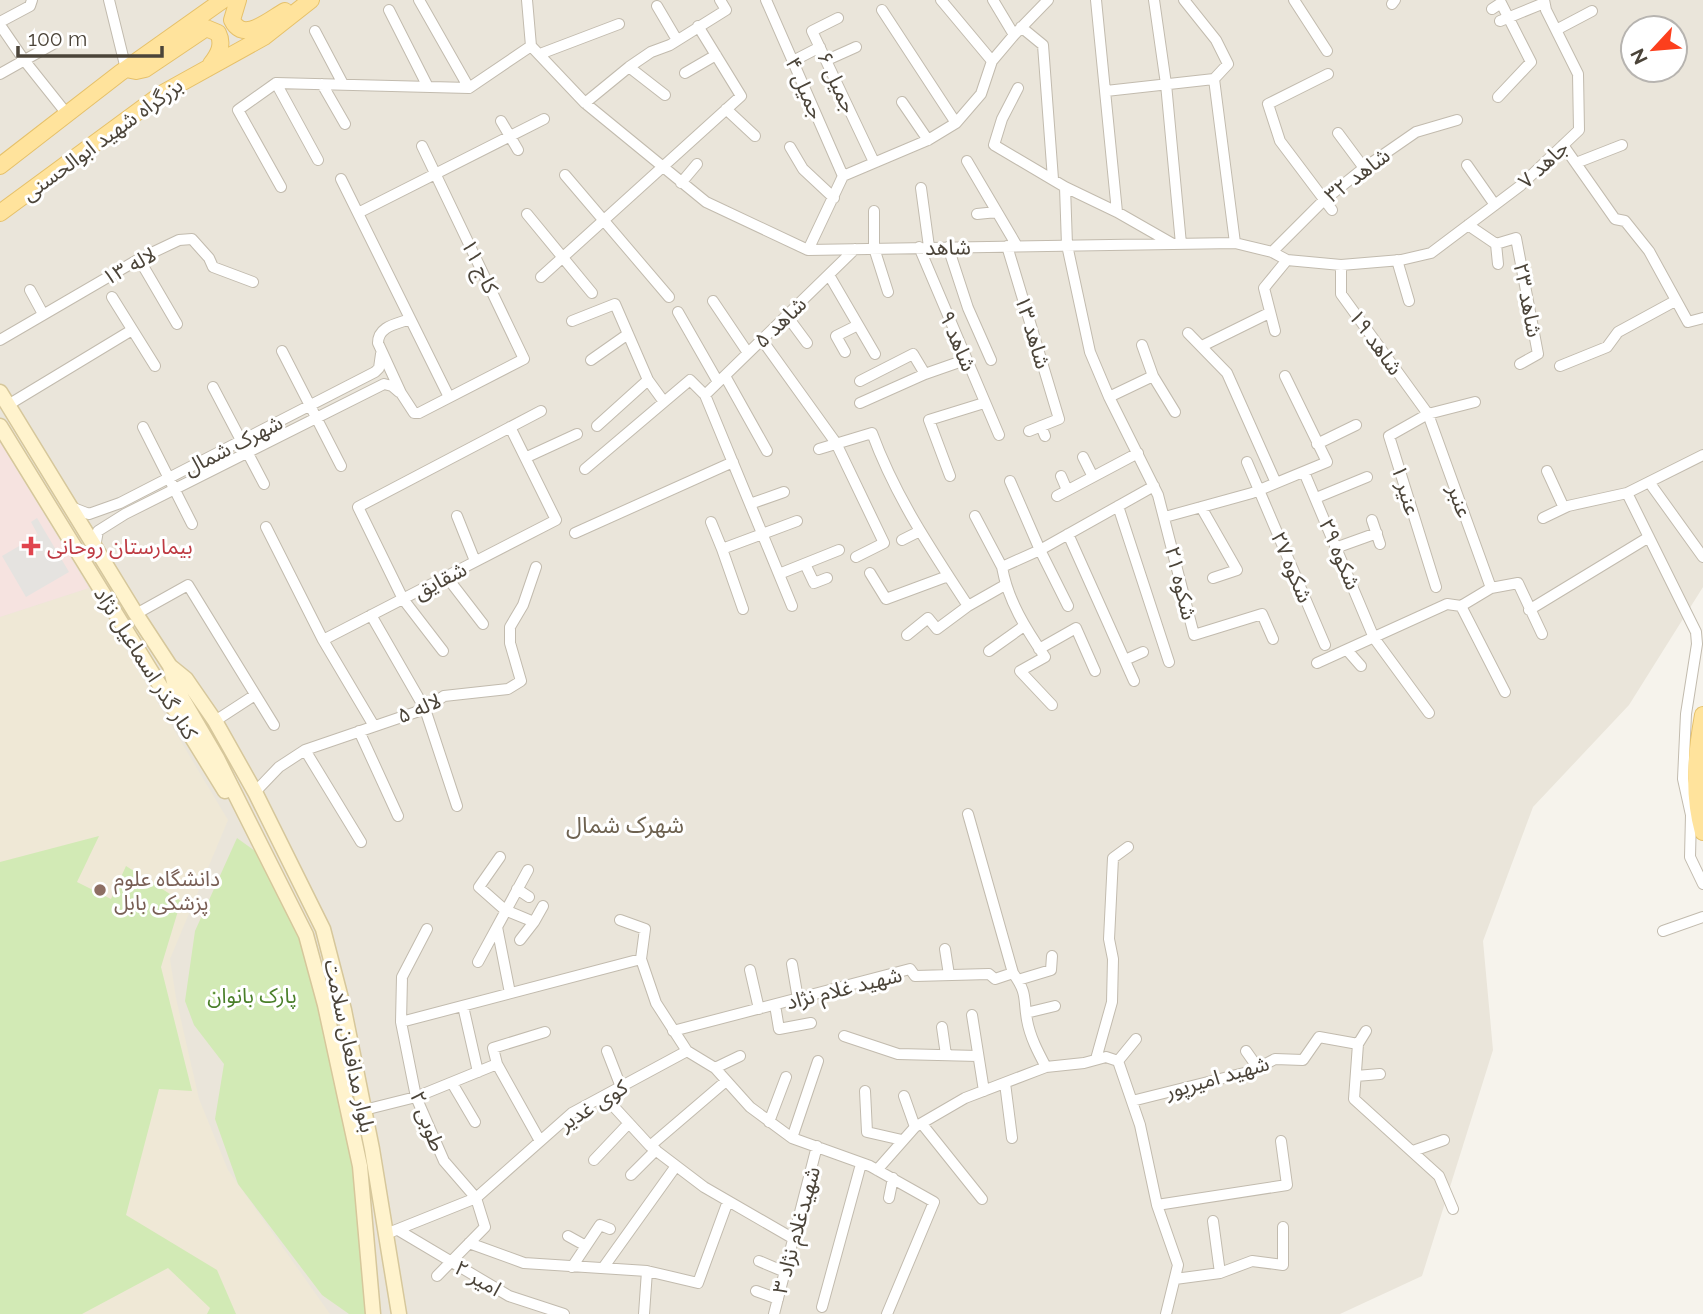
<svg xmlns="http://www.w3.org/2000/svg" width="1703" height="1314" viewBox="0 0 1703 1314" font-family="Raleway,'Noto Sans Arabic',sans-serif">
<style>
.residential{fill:#eae5da;fill-rule:evenodd}
.education{fill:#efe8d6}
.medical{fill:#f6e3e0}
.green{fill:#d2eab5}
.parking{fill:#e5e3e0}
.lines{fill:none;stroke-linecap:round;stroke-linejoin:round}
.street-casing{stroke:#c2bbae;stroke-width:12}
.secondary-casing{stroke:#d6c79b;stroke-width:17}
.primary-casing{stroke:#e6c16a;stroke-width:18}
.street{stroke:#fff;stroke-width:10}
.secondary{stroke:#fff3cd;stroke-width:14}
.primary{stroke:#ffe39c;stroke-width:16}
.health-dot{fill:#e0444e;stroke:#fff;stroke-width:2.5}
.education-dot{fill:#8d6e63;stroke:#fff;stroke-width:2.5}
.labels{text-anchor:middle;dominant-baseline:central;stroke-width:6;stroke-linejoin:round;paint-order:stroke}
.street-label{font-size:21px;fill:#4b4439;stroke:#fff}
.health-label{font-size:21px;fill:#be3a42;stroke:#fff;text-anchor:start}
.education-label{font-size:21px;fill:#785e54;stroke:#fff;text-anchor:start}
.park-label{font-size:21px;fill:#4a7f2a;stroke:#fff}
.neighbourhood-label{font-size:23px;fill:#6e6250;stroke:#fff}
</style>
<rect width="100%" height="100%" fill="#f6f3ec"/>
<path class="residential" d="M0 0H1703V587L1629 705 1533 807 1483 941 1493 1050 1422 1276 1340 1314H0ZM1633 28H1675V70H1633Z"/>
<path class="education" d="M89 588 228 820 170 959 176 998 199 1099 228 1170 330 1314H0V617Z"/>
<path class="medical" d="M0 442 89 588 0 617Z"/>
<path class="green" d="M99 836 77 882 111 899 126 866 181 901 161 967 192 1091 159 1089 126 1215 217 1270 236 1314H207L210 1308 168 1268 82 1314H0V862Z
M237 838 255 851 304 940 348 1132 361 1208 365 1314H349L322 1295 238 1184 215 1119 224 1064 194 1025 185 1001 195 931Z"/>
<path class="parking" d="M37 518 69 572 26 597 2 556 38 535 31 522Z"/>
<g class="lines">
<g class="street-casing">
<path id="street" d="M109 0 126 69
M419 0 469 88
M527 0 531 46
M766 0 843 176
M941 0 992 61
M993 0 1014 35
M1096 0 1117 212
M1154 0 1166 84 1181 244
M1294 0 1327 51
M1392 4 1395 0
M657 6 677 40
M1492 9 1501 3 1531 62 1498 97
M389 10 428 87
M882 10 956 123
M838 18 812 31 874 162
M1500 21 1544 3
M0 22 30 6 32 0
M0 25 24 60 67 114
M1021 27 1043 45 1053 179
M1556 30 1592 11
M315 31 343 84
M531 46 585 103 706 202 808 250 1235 243 1272 252 1287 260 1341 265 1401 260 1431 253 1520 186 1579 130 1578 74 1546 10 1544 0
M540 54 619 24
M827 60 856 47
M793 61 820 47
M629 67 665 95
M685 73 716 55
M0 74 55 43
M1328 74 1268 104 1280 141 1332 210
M1214 79 1235 243
M276 83 318 160
M322 84 345 124
M469 88 531 46
M1018 88 1002 119 994 145 1065 187 1117 212 1173 244
M1106 91 1214 79 1228 64 1216 40 1184 0
M902 102 928 140
M585 103 629 67 651 52 670 45 726 10 720 0
M726 109 755 136
M501 121 518 150
M1338 133 1364 168
M1563 145 1615 219 1625 221 1649 251 1688 322 1703 318
M790 147 803 169 834 198
M967 161 1017 246
M1576 163 1622 145
M1467 165 1495 205
M565 175 669 297
M341 179 449 397
M681 183 697 164
M281 187 238 110 276 83 469 88
M1065 187 1067 245 1090 352 1109 397 1158 495 1194 635 1262 614 1273 639
M921 188 929 247
M874 211V248L888 292
M358 213 544 119
M527 214 592 293
M977 214 997 212
M1468 225 1496 244 1516 238 1538 354 1520 364
M1496 244 1498 264
M1007 246 1059 419 1029 431
M919 247 999 435
M948 247 968 308 991 360
M808 250 843 176 928 140 956 123 981 94 992 61 1014 35 1048 0
M1272 252 1323 201 1364 168 1416 132 1457 120
M139 259 177 324
M1397 260 1409 301
M1341 265V294L1428 414 1491 588
M829 275 875 354
M541 277 741 96 698 26
M30 290 43 314
M112 297 155 366
M713 301 748 353
M678 312 718 382
M787 316 807 343
M410 319C397 324 378 326 378 343L401 393 414 413H419L524 359 422 146
M572 321 615 304 648 380
M1275 331 1264 288 1287 260
M1188 333 1227 373 1276 483
M0 340 139 259 179 240 192 239 209 258 213 267 253 282
M762 340 836 443 884 543 856 557
M1142 345 1153 376 1175 412
M1202 346 1269 313
M282 351 341 466
M845 352 836 336 858 325
M591 360 628 334
M1560 366 1607 347 1618 332 1675 301
M725 376 767 451
M860 381 913 354 925 374
M213 387 264 484
M705 395 855 249
M1109 397 1153 376
M860 403 925 374 965 360
M8 405 132 330
M597 426 648 380 664 402
M1041 426 1045 436
M143 427 192 524
M1317 444 1356 425
M819 449 872 433C896 498 931 549 968 606
M527 457 577 434
M1083 457 1093 477
M1247 462 1325 645
M585 469 690 380 705 395 792 606
M1547 471 1564 508
M1304 472 1374 638 1429 713
M950 476 929 420 984 403
M1061 476 1067 490
M1010 481 1040 550 1068 606
M1649 482 1703 557
M1627 493 1696 632 1697 644 1686 714 1683 779 1691 815 1690 857 1703 884
M1057 496 1138 453
M1316 498 1367 477
M750 504 784 492
M1118 506 1169 662
M71 507 89 514 120 503 375 372 379 368 381 354
M1201 507 1237 570 1213 578
M457 516 475 561
M975 516 1002 567
M1165 517 1252 493 1327 462 1285 376
M1543 518 1568 506 1627 493 1703 455
M1372 520 1380 544
M711 522 722 549
M266 527 323 640 374 726
M575 533 733 462
M1068 534 1134 681
M902 540 920 531
M95 547 98 531 125 514 384 384 392 386 399 392
M1338 547 1377 533
M805 564 814 583 827 578
M870 573 886 599 948 576
M779 574 839 550
M446 576 483 624
M1436 587 1389 436 1428 414 1475 402
M1461 606 1505 692
M743 609 722 549 797 521
M1529 610 1649 537
M136 614 188 585 274 725
M371 615 425 709 457 806
M907 635 928 618 937 629 968 606 1005 585
M323 640 556 520 510 427
M1039 649 1076 628 1095 671
M1347 650 1361 666
M443 651 403 599 358 507 541 411
M989 651 1024 626
M1125 660 1143 652
M1317 663 1447 604 1461 606 1491 588 1518 583 1542 634
M1052 705 1020 671 1045 657C1026 629 1008 601 1002 567L1040 550 1154 486
M215 721 255 695
M359 731 398 816
M305 750 361 842
M255 792 279 767 305 750 425 709 444 696 508 689 521 681 510 643V627L523 605 536 567
M968 814 1013 973C1028 994 1023 998 1027 1020 1030 1037 1038 1052 1046 1067
M500 857 479 887 505 910 534 922 520 940
M517 889 529 897
M620 920 645 929 641 959 656 1003 687 1051 715 1068 750 1107 792 1138 870 1166 934 1202 887 1314
M534 922 543 906
M497 927 510 993
M427 929 402 977 401 1022 416 1097 444 1161 476 1198 485 1227 437 1276
M1663 931 1703 917
M945 949 949 975
M478 962 528 870
M792 964 798 999
M750 970 759 1009
M1018 980 1051 970 1052 956
M775 1005 779 1029 811 1023
M463 1006 478 1072
M1026 1013 1055 1006
M972 1015 984 1091
M401 1022 641 959
M942 1027 946 1055
M673 1031 910 969 915 976 989 974 995 979 1013 973
M844 1036 898 1054 978 1056
M1358 1044 1366 1031
M607 1051 621 1087
M1246 1051 1258 1068
M1096 1059 1112 1002 1113 959 1109 939 1113 858 1128 847
M1118 1061 1136 1039
M497 1064 540 1141
M715 1068 740 1056
M1356 1076 1380 1074
M452 1083 475 1122
M1005 1083 1012 1138
M865 1091 867 1132 902 1140
M604 1096 650 1146 704 1187 794 1239
M904 1096 915 1127
M1132 1101 1252 1071 1275 1059 1303 1060 1319 1037 1358 1044 1354 1099 1439 1176 1453 1209
M364 1110 416 1097 497 1064 493 1048 545 1032
M769 1122 786 1077
M922 1124 982 1199
M792 1138 818 1061
M650 1146 726 1081
M1413 1151 1444 1140
M594 1160 629 1123
M877 1170 915 1127 965 1098 1046 1067 1084 1063 1106 1057 1118 1061 1140 1125 1157 1205 1178 1265 1166 1314
M631 1175 656 1150
M889 1198 893 1178
M1157 1205 1287 1185 1281 1141
M1213 1221 1220 1273
M398 1230 509 1296 564 1314
M386 1234 476 1198 572 1113 687 1051
M568 1236 586 1246
M469 1243 524 1263 647 1271 698 1283 728 1201
M759 1261 785 1272
M572 1267 600 1225 610 1229
M603 1268 676 1166
M1175 1279 1220 1273 1252 1261 1283 1265V1227
M756 1291 778 1299
M822 1307 861 1164
M644 1314 647 1271
M774 1314 817 1146"/>
</g>
<g class="secondary-casing">
<path id="secondary" d="M0 392 136 614 170 666 186 679 215 721 255 792 323 929 344 1010 372 1149 399 1314
M0 426 225 791
M170 666 175 686 217 758 306 935 325 1005 360 1166 373 1314"/>
</g>
<g class="primary-casing">
<path id="primary" d="M238 0 232 20C243 44 270 19 285 11
M126 69 136 71 145 69 206 28 218 33C224 45 218 55 211 64
M0 166 120 73 223 0
M0 213 163 93 264 37 311 0
M1703 715C1696 754 1692 793 1703 832"/>
</g>
<use href="#street" class="street"/>
<use href="#secondary" class="secondary"/>
<use href="#primary" class="primary"/>
</g>
<path class="health-dot" d="M27.5 535.5h7v7h7v7h-7v7h-7v-7h-7v-7h7z"/>
<circle class="education-dot" cx="100" cy="890" r="7"/>
<g class="labels">
<g class="street-label">
<text transform="translate(837 82) rotate(65)">جمیل ۶</text>
<text transform="translate(805 88) rotate(66)">جمیل ۴</text>
<text transform="translate(102 139) rotate(-36)">بزرگراه شهید ابوالحسنی</text>
<text transform="translate(1543 164) rotate(-43)">جاهد ۷</text>
<text transform="translate(1357 175) rotate(-37)">شاهد ۳۲</text>
<text transform="translate(948 247) rotate(-1)">شاهد</text>
<text transform="translate(129 266) rotate(-28)">لاله ۱۳</text>
<text transform="translate(480 266) rotate(64)">کاج ۱۱</text>
<text transform="translate(1528 300) rotate(79)">شاهد ۲۳</text>
<text transform="translate(780 322) rotate(-44)">شاهد ۵</text>
<text transform="translate(1033 332) rotate(73)">شاهد ۱۳</text>
<text transform="translate(958 341) rotate(67)">شاهد ۹</text>
<text transform="translate(1376 342) rotate(54)">شاهد ۱۹</text>
<text transform="translate(233 445) rotate(-27)">شهرک شمال</text>
<text transform="translate(1406 490) rotate(73)">عنیر ۱</text>
<text transform="translate(1460 501) rotate(70)">عنبر</text>
<text transform="translate(1340 554) rotate(67)">شکوه ۲۹</text>
<text transform="translate(1292 567) rotate(67)">شکوه ۲۷</text>
<text transform="translate(440 580) rotate(-27)">شقايق</text>
<text transform="translate(1181 583) rotate(76)">شکوه ۲۱</text>
<text transform="translate(146 663) rotate(58)">کنار گذر اسماعیل نژاد</text>
<text transform="translate(419 708) rotate(-23)">لاله ۵</text>
<text transform="translate(844 988) rotate(-14)">شهید غلام نژاد</text>
<text transform="translate(350 1046) rotate(78)">بلوار مدافعان سلامت</text>
<text transform="translate(1217 1077) rotate(-16)">شهید امیرپور</text>
<text transform="translate(593 1105) rotate(-32)">کوی غدیر</text>
<text transform="translate(428 1121) rotate(69)">طوبی ۲</text>
<text transform="translate(796 1230) rotate(-75)">شهیدغلام نژاد ۳</text>
<text transform="translate(478 1278) rotate(30)">امیر ۲</text>
</g>
<g class="health-label">
<text x="47" y="546">بیمارستان روحانی</text>
</g>
<g class="education-label">
<text x="114" y="878">دانشگاه علوم<tspan x="114" dy="24">پزشکی بابل</tspan></text>
</g>
<g class="park-label">
<text x="252" y="995">پارک بانوان</text>
</g>
<g class="neighbourhood-label">
<text x="625" y="824">شهرک شمال</text>
</g>
</g>
<g transform="translate(1654 49) rotate(244)"><circle r="33" fill="#ffffff" stroke="#b7b4b0" stroke-width="2"/>
<path d="M0-5L12 26L0 18L-12 26Z" fill="#fc3f1d"/>
<text y="-10" font-size="19" font-weight="bold" text-anchor="middle" fill="#4b4439">N</text>
</g>
<path d="M18 46v10h144v-10" fill="none" stroke="#4b4439" stroke-width="3.5"/>
<text x="28" y="46" font-size="21" fill="#4b4439" stroke="#ffffff" stroke-width="5" paint-order="stroke">100 m</text>
</svg>
